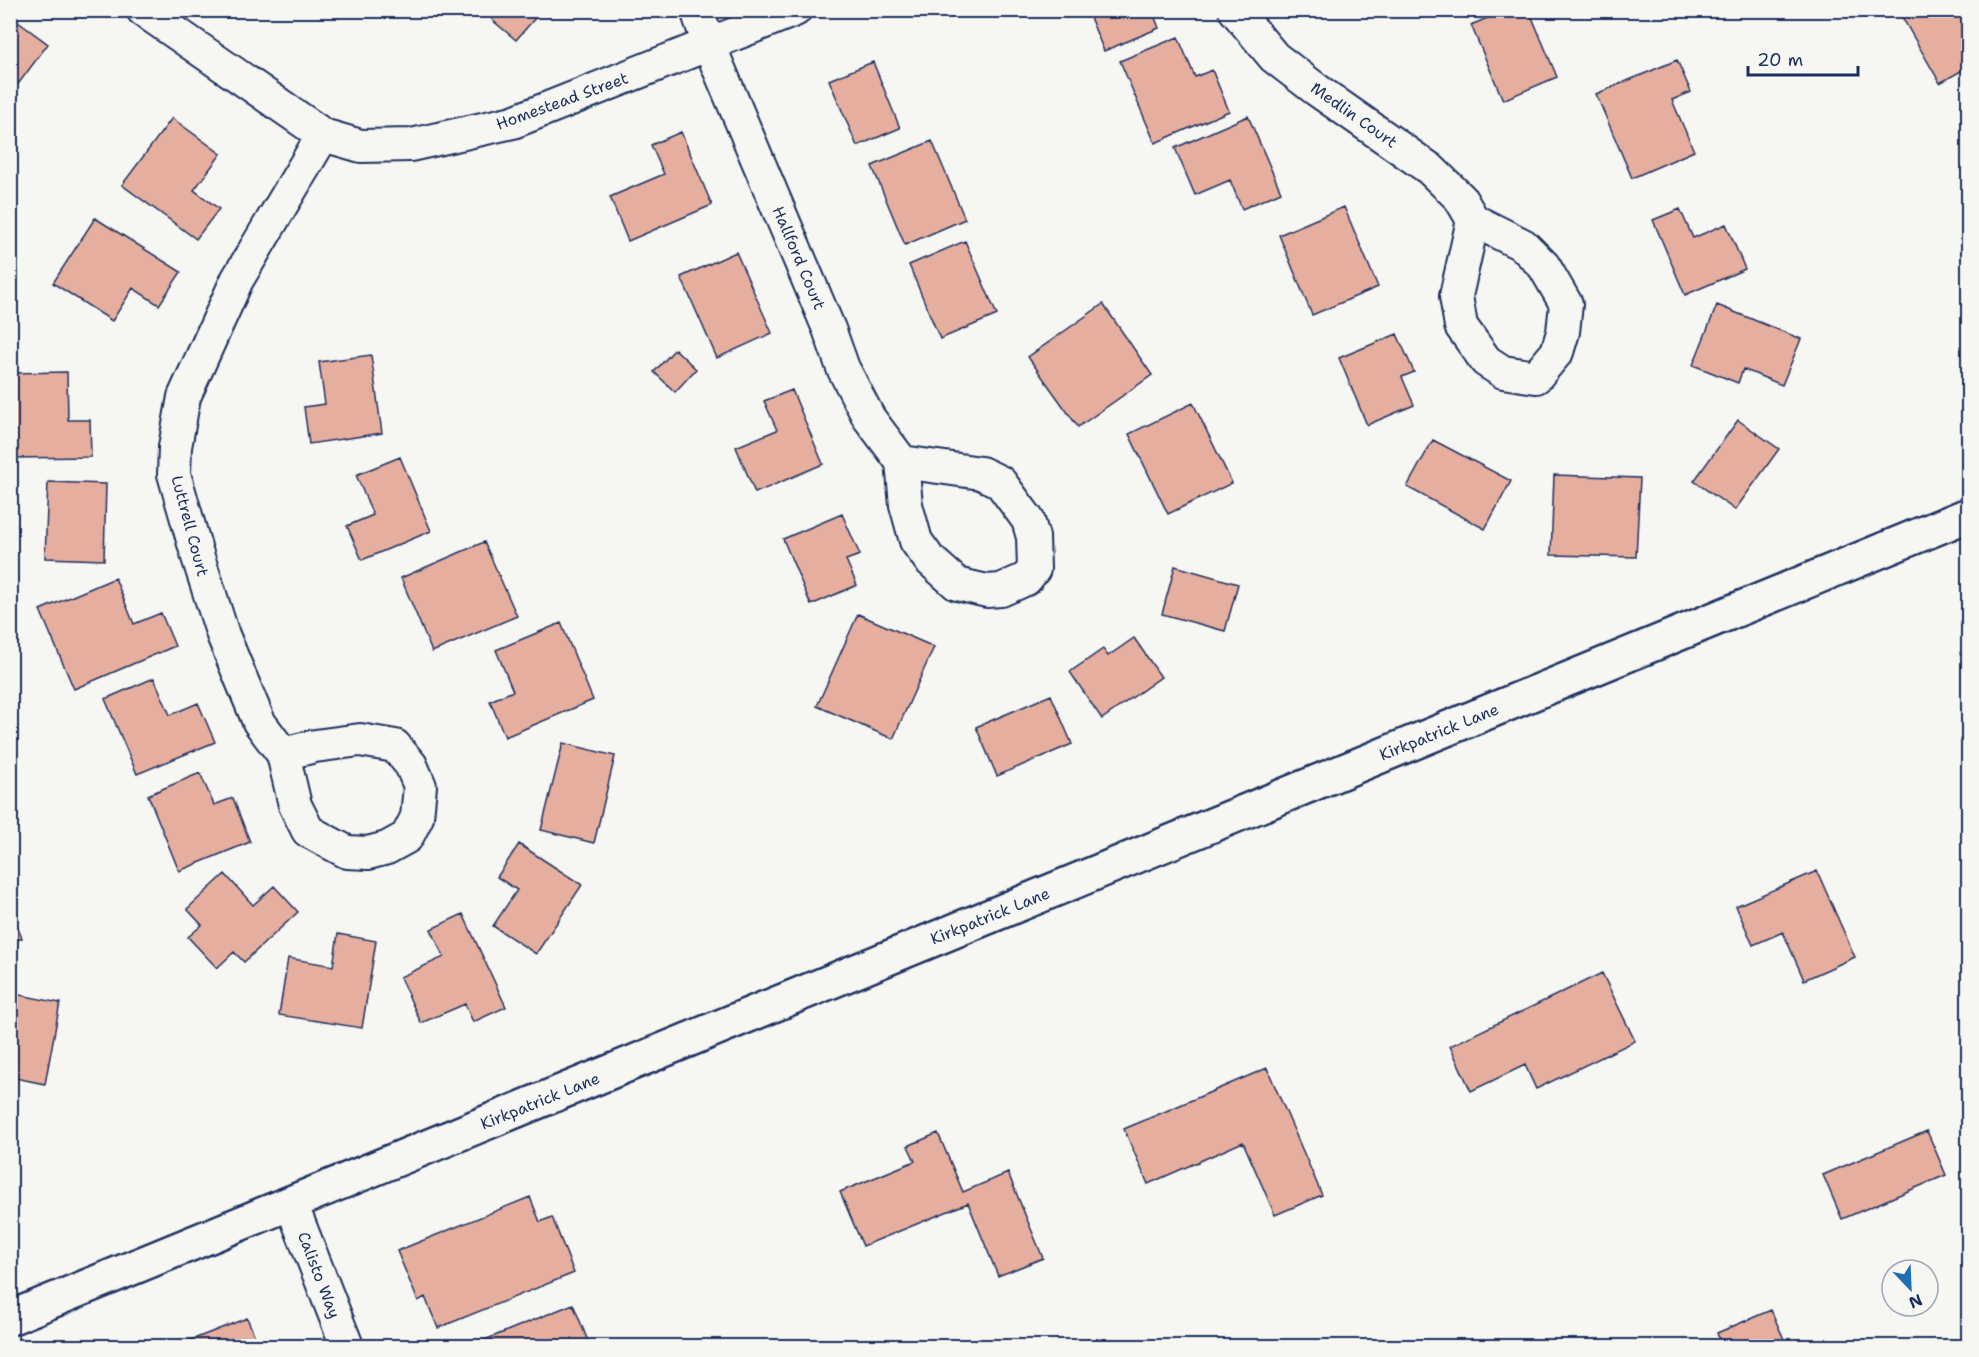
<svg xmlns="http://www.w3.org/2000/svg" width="1979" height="1357" viewBox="0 0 1979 1357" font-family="'Shantell Sans',sans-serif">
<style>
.building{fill:#e6ae9e;stroke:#1b2f5e;stroke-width:1.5}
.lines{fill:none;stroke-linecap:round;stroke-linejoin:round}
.street-casing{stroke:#1b2f5e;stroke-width:36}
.secondary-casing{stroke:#1b2f5e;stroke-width:38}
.street{stroke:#f6f6f2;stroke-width:32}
.secondary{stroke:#f6f6f2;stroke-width:33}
.labels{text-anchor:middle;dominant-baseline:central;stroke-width:5;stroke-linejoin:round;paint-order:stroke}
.street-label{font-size:16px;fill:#1b2f5e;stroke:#f6f6f2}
</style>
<rect width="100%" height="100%" fill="#f6f6f2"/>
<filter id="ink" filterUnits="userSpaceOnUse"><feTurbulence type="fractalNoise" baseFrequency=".0167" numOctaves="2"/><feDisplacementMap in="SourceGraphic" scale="12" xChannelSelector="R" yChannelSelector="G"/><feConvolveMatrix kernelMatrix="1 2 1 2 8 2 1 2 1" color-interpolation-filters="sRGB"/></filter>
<g filter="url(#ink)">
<path class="building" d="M500 10H529L536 17 516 40 492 20Z
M1087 10H1152L1159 28 1104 51Z
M1506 10H1529L1557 77 1503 100 1471 25Z
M1898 10H1968V67L1940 83Z
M10 16 48 44 10 95Z
M1178 37 1195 77 1212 70 1229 111 1155 143 1120 61Z
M1677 60 1691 92 1672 100 1694 151 1632 178 1596 94Z
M873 62 900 128 857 146 829 80Z
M1248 116 1281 192 1242 209 1230 180 1195 195 1175 148Z
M172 118 221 154 194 190 219 209 196 239 122 185Z
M681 132 712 205 628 241 610 197 664 174 651 145Z
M932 141 965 219 905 245 872 166Z
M1344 207 1378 287 1312 315 1279 235Z
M1680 209 1693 238 1726 224 1745 269 1685 295 1653 220Z
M95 218 181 272 159 305 133 288 112 321 53 283Z
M965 241 997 315 940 339 909 265Z
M736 252 772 333 717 358 681 277Z
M1103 304 1152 375 1078 427 1028 357Z
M1717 305 1801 339 1782 385 1743 369 1738 383 1693 365Z
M1397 334 1414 372 1402 377 1414 405 1367 425 1339 358Z
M675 349 696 369 675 392 654 372Z
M371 355 382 433 309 444 304 407 325 404 319 362Z
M67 372 68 420H90L91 457 10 458V373Z
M792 390 823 464 755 493 736 447 777 430 764 401Z
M1193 403 1232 483 1168 514 1129 434Z
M1738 420 1779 449 1735 510 1694 481Z
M1433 440 1511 481 1485 529 1407 487Z
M400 457 431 531 362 560 347 526 373 515 356 475Z
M1554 475 1640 478 1636 557 1551 555Z
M48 482 106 484 104 560 45 558Z
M842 514 860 555 846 560 857 585 811 605 783 539Z
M484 542 517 616 432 652 401 578Z
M1175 566 1238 584 1225 631 1162 614Z
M115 578 134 624 161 613 175 646 74 689 40 610Z
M858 614 934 647 893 739 817 706Z
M561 623 593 700 505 737 490 701 513 691 496 650Z
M1134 638 1161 677 1102 719 1070 672 1103 649 1108 656Z
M154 678 170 715 198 703 215 742 137 774 105 699Z
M1051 695 1072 744 997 776 976 727Z
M563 743 615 756 594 843 541 830Z
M200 773 214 805 233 798 250 842 179 871 148 795Z
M519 844 582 885 536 954 493 926 517 890 497 877Z
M1817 871 1855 957 1804 980 1783 932 1753 945 1736 906Z
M225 874 253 905 274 886 298 912 244 962 234 952 217 968 188 937 202 925 187 909Z
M10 910 22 938 10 943Z
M463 914 506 1007 473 1022 465 1004 421 1023 400 977 444 957 431 929Z
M338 934 376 941 362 1028 279 1015 288 958 333 966Z
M1602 973 1635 1041 1536 1089 1525 1065 1471 1091 1450 1046Z
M10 993 60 1003 45 1084 10 1077Z
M1267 1068 1322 1195 1275 1215 1243 1142 1148 1184 1124 1129Z
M1927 1131 1946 1175 1842 1219 1823 1175Z
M938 1133 963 1192 1008 1173 1043 1258 998 1276 968 1203 863 1246 840 1192 915 1161 908 1146Z
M530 1197 540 1222 552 1217 574 1273 438 1328 425 1297 418 1301 397 1251Z
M573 1304 590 1346H470Z
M1771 1310 1787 1346H1722L1717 1333Z
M247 1318 259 1346H176Z"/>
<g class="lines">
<g class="street-casing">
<path id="street" d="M143 10 323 135 361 146 411 145 513 122 795 10
M697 10 709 45 829 329 843 368 869 418 902 462
M1235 10 1274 57 1317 90 1430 169 1460 198 1473 220
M1473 220 1523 245 1544 266 1566 304 1563 332 1557 352 1536 377 1503 372 1486 361 1461 326 1456 296Z
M902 462 981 473 1000 482 1028 520 1033 537 1034 569 1026 579 1001 590 987 591 957 584 929 559 916 541 906 505Z
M360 740 395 746 411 765 420 786 417 817 407 837 387 848 368 853 347 852 308 831 295 805 283 754 315 746Z
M283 754 259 722 223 635 197 554 174 474 175 447 184 397 237 280 323 135
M291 1203 347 1346"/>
</g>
<g class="secondary-casing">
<path id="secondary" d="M10 1318 1968 515"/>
</g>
<use href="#street" class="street"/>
<use href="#secondary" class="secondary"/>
</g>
</g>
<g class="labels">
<g class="street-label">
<text transform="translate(562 101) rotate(-20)">Homestead Street</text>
<text transform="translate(1354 115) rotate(35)">Medlin Court</text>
<text transform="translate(799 258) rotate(67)">Hallford Court</text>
<text transform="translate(190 526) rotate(75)">Luttrell Court</text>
<text transform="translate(1439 732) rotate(-22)">Kirkpatrick Lane</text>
<text transform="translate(990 916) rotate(-22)">Kirkpatrick Lane</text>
<text transform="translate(540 1101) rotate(-22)">Kirkpatrick Lane</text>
<text transform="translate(319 1275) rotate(69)">Calisto Way</text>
</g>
</g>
<rect width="1979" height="1357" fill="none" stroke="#f6f6f2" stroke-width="36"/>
<rect x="18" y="18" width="1943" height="1321" fill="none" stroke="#1b2f5e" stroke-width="2" filter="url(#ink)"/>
<g transform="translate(1910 1288) rotate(157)"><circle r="28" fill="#f6f6f2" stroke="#9ea6b7" stroke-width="1.5"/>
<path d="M0-4.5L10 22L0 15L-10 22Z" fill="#1f6fb2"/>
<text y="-9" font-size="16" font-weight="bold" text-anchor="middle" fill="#1b2f5e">N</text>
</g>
<path d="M1748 66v9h110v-9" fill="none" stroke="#1b2f5e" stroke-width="3"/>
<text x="1757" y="66" font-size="18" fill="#1b2f5e" stroke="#f6f6f2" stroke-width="4.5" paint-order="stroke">20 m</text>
</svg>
